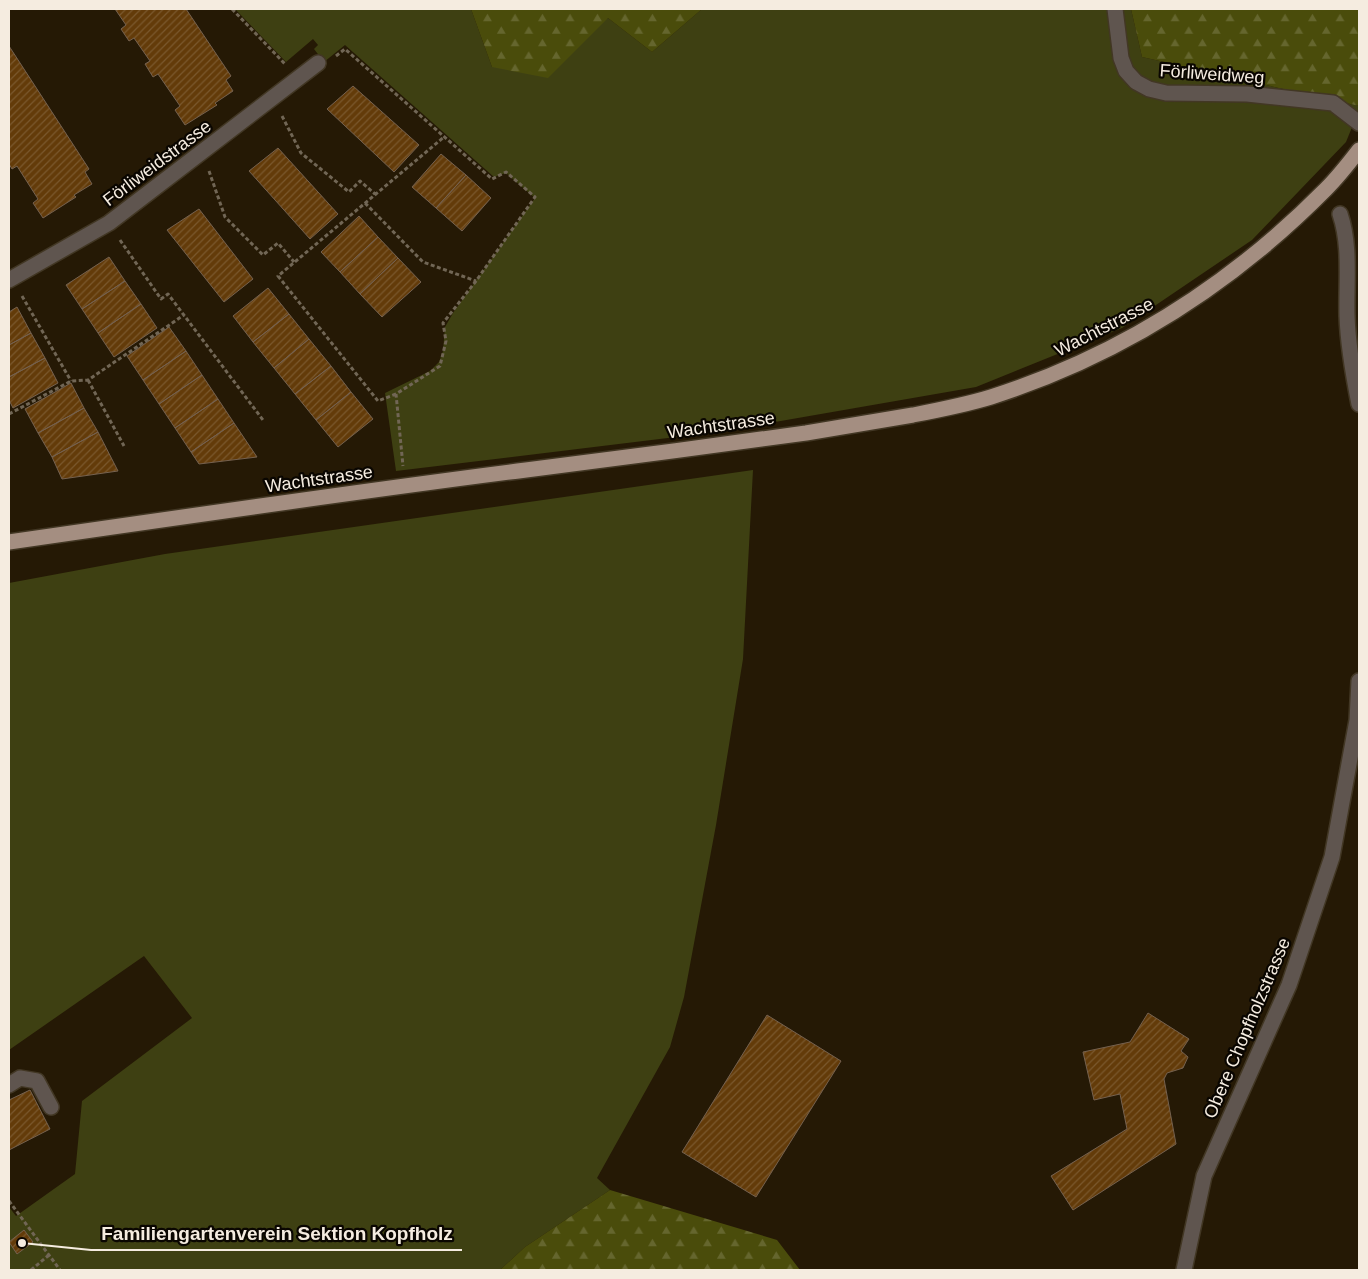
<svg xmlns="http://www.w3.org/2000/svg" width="1368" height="1279" viewBox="0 0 1368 1279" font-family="Arial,sans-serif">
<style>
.green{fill:#3e4012}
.forest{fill:url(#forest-firs)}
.building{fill:url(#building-hatch);stroke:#75614f}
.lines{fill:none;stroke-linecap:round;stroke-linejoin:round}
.minor-casing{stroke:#423724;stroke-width:18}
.major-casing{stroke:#423724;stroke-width:18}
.path{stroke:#716655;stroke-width:3;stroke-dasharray:4 2.5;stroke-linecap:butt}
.minor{stroke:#5f554f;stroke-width:15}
.major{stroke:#a48e81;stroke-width:15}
.labels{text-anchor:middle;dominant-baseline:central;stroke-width:4.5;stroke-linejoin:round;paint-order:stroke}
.street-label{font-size:18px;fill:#f5ece0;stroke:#0a0601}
.leader{fill:none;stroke:#f5ece0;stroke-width:2}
.callout-dot{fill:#f5ece0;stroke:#0a0601;stroke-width:2}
.callout-label{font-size:19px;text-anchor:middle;font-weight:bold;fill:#f5ece0;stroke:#0a0601;stroke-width:4.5;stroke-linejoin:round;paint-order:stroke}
</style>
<defs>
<pattern id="forest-firs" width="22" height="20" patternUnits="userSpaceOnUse" patternTransform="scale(1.25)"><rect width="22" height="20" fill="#4a4c0b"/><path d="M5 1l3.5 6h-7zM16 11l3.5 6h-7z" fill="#65662e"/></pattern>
<pattern id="building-hatch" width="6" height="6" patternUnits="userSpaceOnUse" patternTransform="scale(1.25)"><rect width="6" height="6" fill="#633b09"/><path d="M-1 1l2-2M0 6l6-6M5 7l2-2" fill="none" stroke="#7a582d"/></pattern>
</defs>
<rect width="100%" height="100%" fill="#251905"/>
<path class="green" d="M235 9H471L492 67 608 18 652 52 702 9H1131L1142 57 1359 106V110L1346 142 1252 240 1122 328 976 387 717 432 396 471 385 393 430 371 439 362 443 351 445 327 453 313 535 198 506 173 494 177 345 45 324 62 314 49 318 45 313 39 286 62Z
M753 470 743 659 716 825 684 997 670 1047 597 1178 610 1190 525 1247 500 1270H9V1207L16 1216 75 1174 82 1101 192 1018 144 956 9 1050V583L165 554Z"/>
<path class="forest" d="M471 9H702L652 52 608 18 548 78 492 67Z
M1131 9H1359V106L1142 57Z
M610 1190 777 1240 800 1270H500L525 1247Z"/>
<path class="building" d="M115 9H186L231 76 226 80 233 91 215 103 217 105 185 125 175 110 180 106 158 74 153 77 145 64 150 61 134 38 129 41 121 29 126 25Z
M9 46 89 169 85 172 92 184 74 195 76 197 43 218 33 203 38 199 17 166 12 169 9 164Z
M353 86 419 145 394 172 327 109Z
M278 148 338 214 310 239 249 171Z
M441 154 466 175 436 208 412 187Z
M466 175 491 198 462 231 436 208Z
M199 209 253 279 224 302 167 230Z
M359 216 378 237 340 272 321 252Z
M378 237 398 258 360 294 340 272Z
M109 257 125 281 82 309 66 285Z
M398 258 421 282 382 317 360 294Z
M125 281 141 304 98 333 82 309Z
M268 288 289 314 253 342 233 316Z
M141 304 157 328 114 357 98 333Z
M17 307 31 333 9 345V312Z
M289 314 309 339 274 368 253 342Z
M169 327 186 351 143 380 127 356Z
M31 333 45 358 9 377V345Z
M309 339 331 366 295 394 274 368Z
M186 351 202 375 159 404 143 380Z
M45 358 58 383 13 408 9 400V377Z
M331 366 351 392 316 420 295 394Z
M202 375 218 399 175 428 159 404Z
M71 383 84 408 38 433 25 409Z
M351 392 373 419 338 447 316 420Z
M218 399 234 423 191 452 175 428Z
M84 408 98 432 52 457 38 433Z
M234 423 257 457 199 464 191 452Z
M98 432 118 471 62 479 52 457Z
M1148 1013 1189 1039 1181 1051 1188 1057 1183 1068 1167 1073 1164 1079 1176 1144 1073 1210 1051 1176 1127 1129 1120 1094 1094 1100 1083 1052 1130 1042Z
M767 1015 841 1061 756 1197 682 1152Z
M30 1090 50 1129 9 1150V1100Z
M24 1230 33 1242 17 1254 9 1242Z"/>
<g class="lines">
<g class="minor-casing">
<path id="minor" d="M1115 9 1121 58 1126 71 1136 82 1149 89 1166 93 1247 94 1333 103 1359 123
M1340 214C1351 246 1346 283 1347 316 1348 346 1353 374 1359 404
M9 280 109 223 318 63
M9 1085 20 1078 37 1081 51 1107
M1184 1270 1204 1176 1289 985 1332 857 1357 720 1359 681"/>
</g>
<g class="major-casing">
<path id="major" d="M9 542C181 517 353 492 526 470 619 458 713 446 806 433 842 427 878 421 913 415 939 410 965 405 991 397 1119 356 1232 284 1326 189 1338 177 1349 163 1359 150"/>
</g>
<path class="path" d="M232 9 285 64
M336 56 345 49 492 179 506 172 535 197 476 281 443 323 446 341 440 366 396 394 403 466
M282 116 301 153 349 192 360 181 375 194
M209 171 225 217 263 255 278 243 294 262
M365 203 423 262 476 281
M120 240 161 299 168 294 263 420
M22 296 71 381
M88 380 124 446
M396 394 378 401 278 276 444 137
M9 414 71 381 88 380 184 315
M9 1201 60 1270
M31 1270 49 1255"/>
<use href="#minor" class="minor"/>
<use href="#major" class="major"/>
</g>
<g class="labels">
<g class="street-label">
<text transform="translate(1212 74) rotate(4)">Förliweidweg</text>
<text transform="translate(157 163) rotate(-37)">Förliweidstrasse</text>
<text transform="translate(1104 327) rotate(-27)">Wachtstrasse</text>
<text transform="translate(721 425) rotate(-8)">Wachtstrasse</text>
<text transform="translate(319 479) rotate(-8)">Wachtstrasse</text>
<text transform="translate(1247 1028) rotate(-67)">Obere Chopfholzstrasse</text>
</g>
</g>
<path class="leader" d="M22 1243L91 1250H462"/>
<circle class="callout-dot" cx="22" cy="1243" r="5"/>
<g class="callout-label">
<text x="277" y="1240">Familiengartenverein Sektion Kopfholz</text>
</g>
<rect width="1368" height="1279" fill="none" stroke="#f5ece0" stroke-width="20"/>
</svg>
